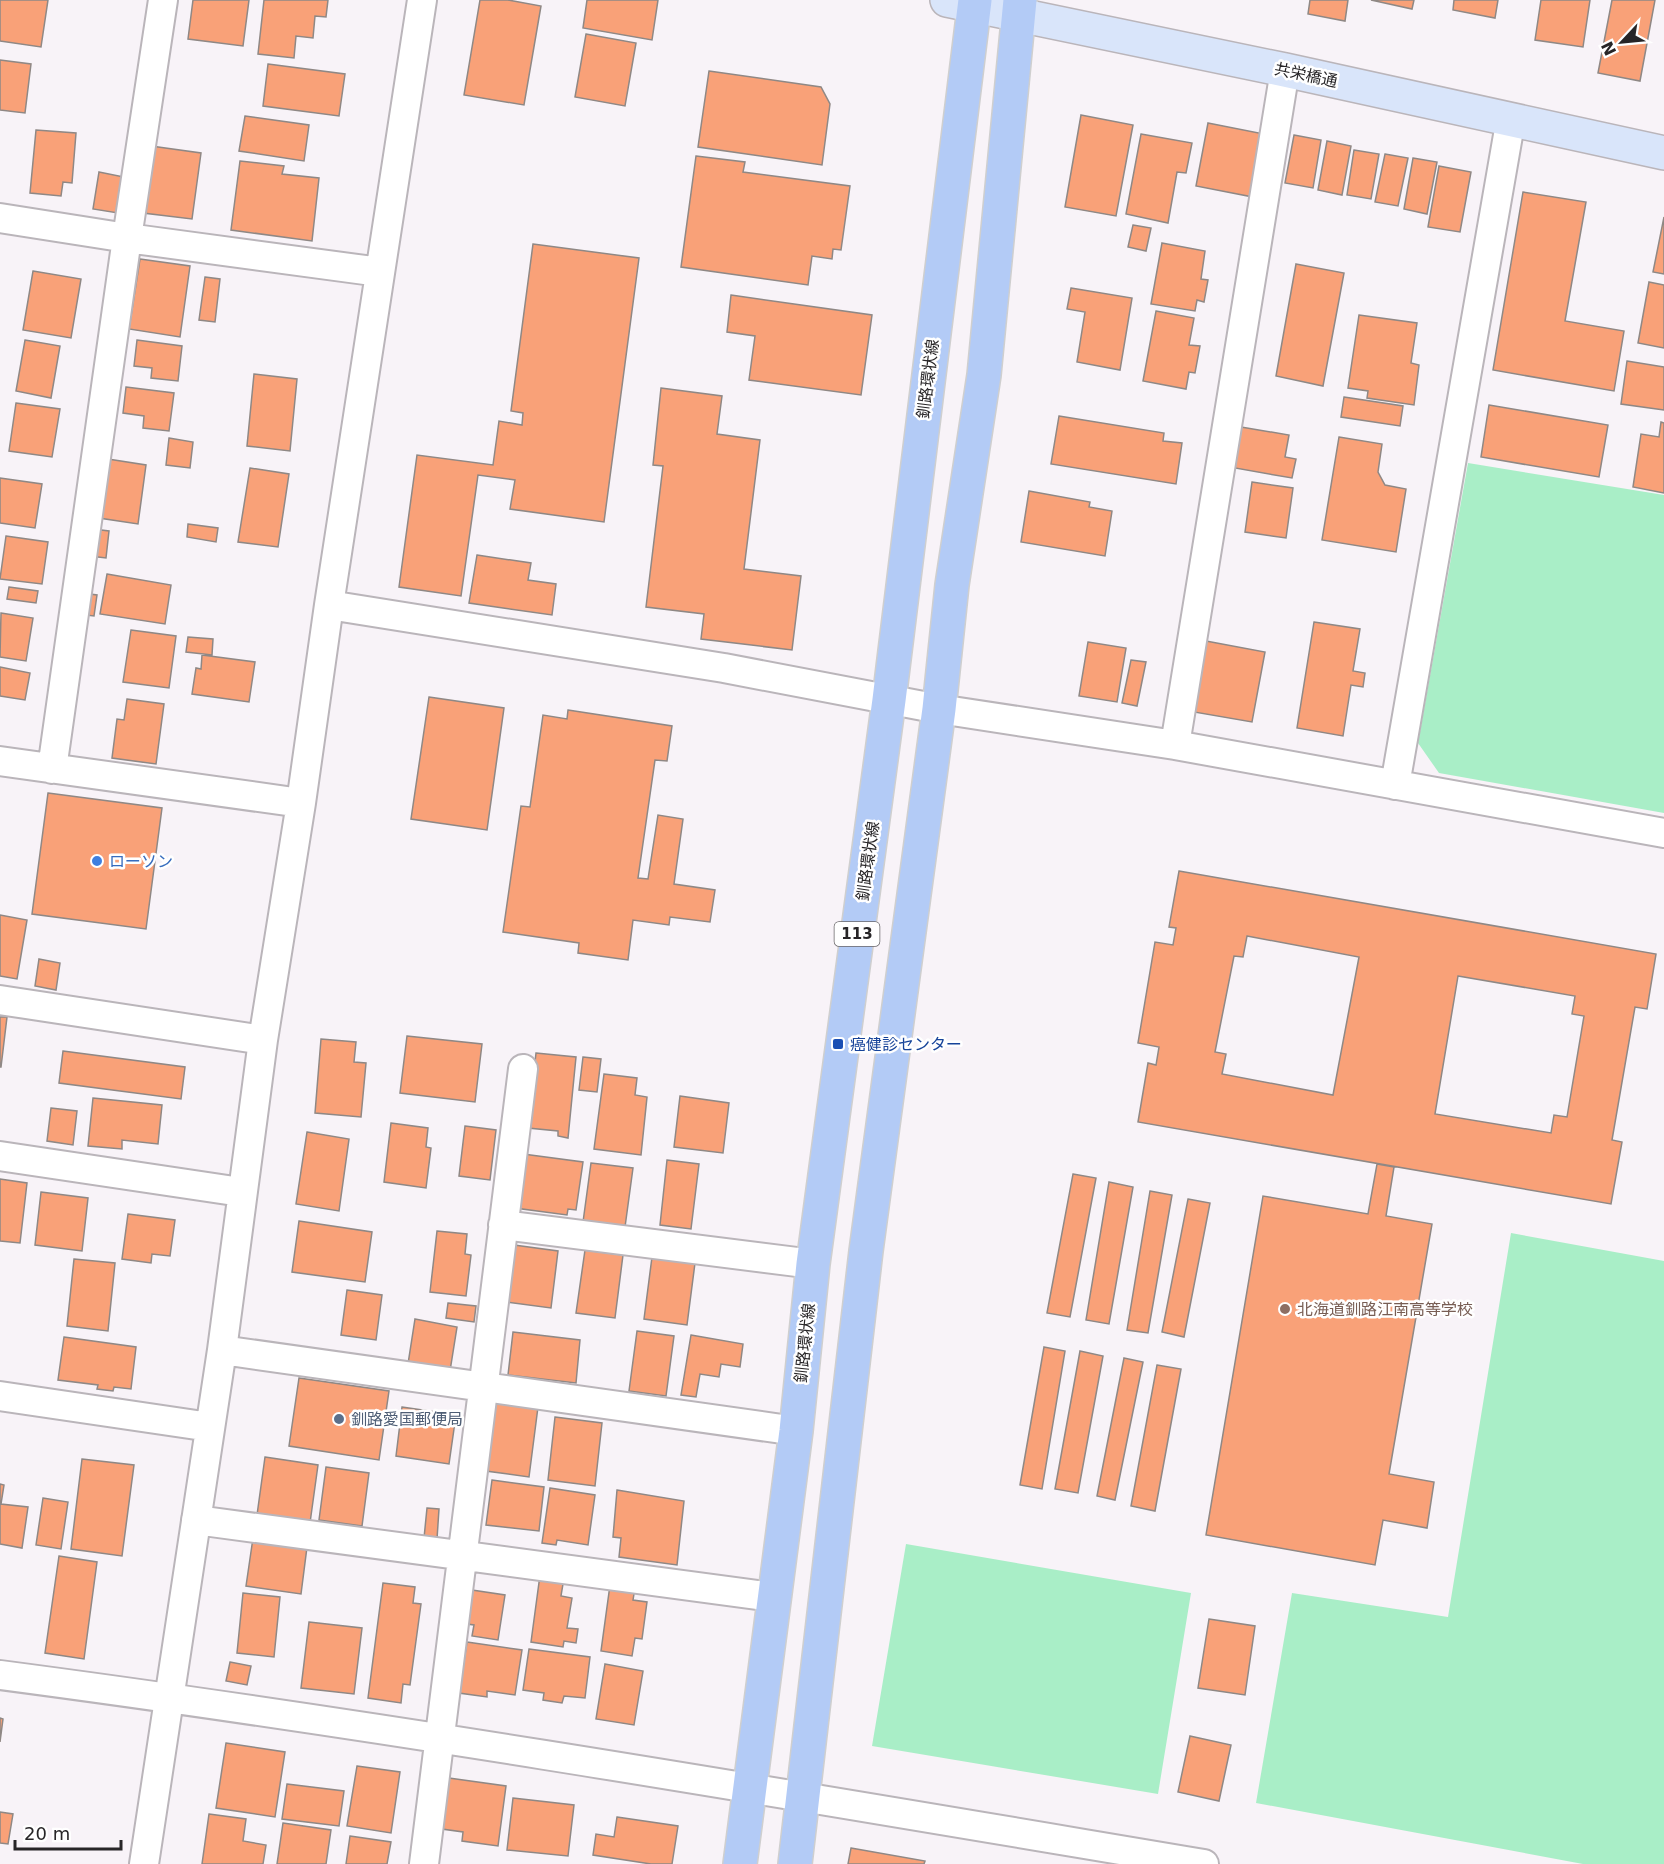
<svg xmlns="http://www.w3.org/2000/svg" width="1664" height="1864" viewBox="0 0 1664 1864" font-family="'DejaVu Sans','Noto Sans JP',sans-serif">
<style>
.green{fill:#a9eec7}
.building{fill:#f9a178;stroke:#8f8885;stroke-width:1.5;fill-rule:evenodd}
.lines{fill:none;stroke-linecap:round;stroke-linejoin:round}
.street-casing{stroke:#bab5ba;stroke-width:32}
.secondary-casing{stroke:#bab5ba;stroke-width:36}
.primary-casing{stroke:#cfcfcf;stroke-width:36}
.street{stroke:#fff;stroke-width:28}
.secondary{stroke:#d9e5fa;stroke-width:33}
.primary{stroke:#b3cbf6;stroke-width:33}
.shop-dot{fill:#3f7fe0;stroke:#fff;stroke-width:2}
.transit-dot{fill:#1a4fb4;stroke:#fff;stroke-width:2}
.education-dot{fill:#8d6e63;stroke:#fff;stroke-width:2}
.service-dot{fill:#5c6f8a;stroke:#fff;stroke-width:2}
.labels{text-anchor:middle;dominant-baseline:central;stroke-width:5;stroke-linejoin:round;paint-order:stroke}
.shield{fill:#fff;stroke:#686668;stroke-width:1.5}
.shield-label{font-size:15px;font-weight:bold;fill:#272527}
.street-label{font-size:16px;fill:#272527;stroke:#fff}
.shop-label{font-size:16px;fill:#366cbe;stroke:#fff;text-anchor:start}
.transit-label{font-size:16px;fill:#164399;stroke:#fff;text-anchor:start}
.education-label{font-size:16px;fill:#785e54;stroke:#fff;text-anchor:start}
.service-label{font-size:16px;fill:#4e5e75;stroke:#fff;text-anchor:start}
</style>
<rect width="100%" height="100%" fill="#f8f3f8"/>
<path class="green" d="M1468 463 1664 495V813L1439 773 1418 743Z
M1511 1233 1664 1261V1864H1583L1256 1803 1292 1593 1448 1617Z
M906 1544 1191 1593 1158 1794 872 1746Z"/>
<path class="building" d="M0 0H48L41 47 0 41Z
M193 0H249L243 46 188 39Z
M264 0H328L326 17 315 16 313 38 296 36 294 58 258 54Z
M480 0H508L541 6 524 105 464 95Z
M587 0H658L652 40 583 28Z
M1310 0H1348L1345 21 1308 14Z
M1371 0H1414L1412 9Z
M1454 0H1498L1495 18 1453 10Z
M1541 0H1590L1583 47 1535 40Z
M1612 0H1655L1640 81 1598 73Z
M586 34 636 43 625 106 575 97Z
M0 60 31 64 25 113 0 110Z
M268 64 345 74 339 116 263 106Z
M709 71 821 87 830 104 822 165 698 147Z
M1081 115 1133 125 1116 216 1065 207Z
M245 116 309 125 304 161 239 151Z
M1208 123 1264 134 1253 197 1196 186Z
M36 130 76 133 72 183 63 182 61 196 30 193Z
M1141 134 1192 143 1186 173 1177 172 1168 223 1126 214Z
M1294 135 1321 140 1313 188 1285 183Z
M1327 141 1351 146 1342 195 1318 190Z
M151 146 201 153 192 219 143 213Z
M1354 150 1379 154 1371 199 1347 195Z
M1385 154 1408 158 1398 206 1375 202Z
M696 156 745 162 743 172 850 186 841 250 833 249 832 259 812 256 808 285 681 267Z
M1413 158 1437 162 1427 214 1404 209Z
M240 161 284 166 282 174 319 178 312 241 231 230Z
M1439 166 1471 172 1460 232 1428 227Z
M99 172 124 177 118 213 93 209Z
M1523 192 1586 202 1565 321 1624 331 1614 391 1493 370Z
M1664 217V274L1653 272Z
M1133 225 1151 228 1146 251 1128 247Z
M1162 243 1205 251 1201 279 1208 280 1204 302 1197 300 1195 311 1151 304Z
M533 244 639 258 604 522 510 509 515 480 478 475 461 596 399 587 417 455 493 465 499 421 522 425 523 413 511 411Z
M140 259 190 266 180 337 129 329Z
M1296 264 1344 273 1323 386 1276 376Z
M33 271 81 279 71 338 23 330Z
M205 277 220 279 215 322 199 320Z
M1649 282 1664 285V348L1638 343Z
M1071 288 1132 298 1120 370 1077 362 1085 312 1067 309Z
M731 295 872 315 861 395 749 380 755 336 727 332Z
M1156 311 1194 318 1189 345 1200 346 1195 373 1189 372 1186 389 1143 381Z
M1359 315 1417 323 1411 363 1419 365 1414 405 1367 398 1368 391 1348 388Z
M25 340 60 346 51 398 16 391Z
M137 340 182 346 178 381 151 378 152 368 134 366Z
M1627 361 1664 367V410L1621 404Z
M254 374 297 379 290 451 247 446Z
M126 387 174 393 169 431 143 428 144 416 123 413Z
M661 388 722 396 717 434 760 440 744 569 801 576 792 650 701 639 704 614 646 607 663 466 653 465Z
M1344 397 1403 406 1400 426 1341 417Z
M16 403 60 409 52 457 9 451Z
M1489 405 1608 425 1599 477 1481 457Z
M1059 416 1164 433 1163 441 1182 443 1176 484 1051 464Z
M1661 422 1664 423V493L1633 487 1641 434 1659 437Z
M1241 427 1289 435 1285 457 1296 459 1292 478 1235 468Z
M1339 437 1382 444 1378 472 1385 485 1406 489 1396 552 1322 540Z
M169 438 193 442 190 468 166 465Z
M108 459 146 465 138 524 99 518Z
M250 468 289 474 278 547 238 542Z
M0 478 42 484 35 528 0 523Z
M1252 482 1293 488 1286 538 1245 532Z
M1029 491 1090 502 1089 507 1112 511 1105 556 1021 542Z
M188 524 218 528 216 542 187 537Z
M93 529 109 531 106 558 90 556Z
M6 536 48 542 42 584 0 579Z
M477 555 531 563 528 580 556 584 552 615 469 603Z
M107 574 171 585 165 624 100 614Z
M9 587 38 591 36 603 7 599Z
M82 593 97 595 94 616 78 614Z
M1 613 33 618 26 661 0 657Z
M1314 622 1360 629 1353 671 1365 673 1363 687 1351 685 1343 736 1297 728Z
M131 630 176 636 169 688 123 682Z
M188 637 213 639 212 655 186 652Z
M1206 641 1265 652 1252 722 1194 712Z
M1088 642 1126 648 1117 702 1079 696Z
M202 655 255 662 249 702 192 694 196 668 201 669Z
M1131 660 1146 662 1137 706 1122 703Z
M0 667 30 673 25 700 0 696Z
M429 697 504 708 487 830 411 819Z
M127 699 164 704 156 764 112 758 117 719 124 720Z
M568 710 672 726 667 761 655 760 638 878 648 879 658 815 683 819 674 884 715 890 710 922 670 917 669 925 633 920 628 960 578 953 579 943 503 932 521 806 530 807 543 715 567 719Z
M48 793 162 808 146 929 32 914Z
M1179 871 1656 954 1647 1009 1635 1007 1612 1140 1622 1142 1611 1204 1138 1122 1148 1063 1156 1065 1159 1047 1138 1043 1155 942 1173 945 1176 928 1169 927ZM1247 936 1359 957 1333 1095 1222 1074 1226 1054 1215 1052 1234 956 1243 957ZM1458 976 1575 996 1572 1014 1584 1016 1567 1117 1554 1115 1551 1133 1435 1114Z
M0 915 27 920 17 979 0 976Z
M39 959 60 963 56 990 35 986Z
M0 1017H7L1 1067H0Z
M407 1036 482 1044 475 1102 400 1093Z
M321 1039 356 1042 354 1062 366 1063 361 1117 315 1113Z
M63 1051 185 1067 181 1099 59 1083Z
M536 1053 576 1057 568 1138 558 1136V1131L528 1128Z
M583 1057 601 1059 597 1092 579 1090Z
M604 1074 637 1078 635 1095 647 1097 641 1155 594 1149Z
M680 1096 729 1103 723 1153 674 1147Z
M93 1098 162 1105 158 1144 122 1140V1149L88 1146Z
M51 1108 77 1111 73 1145 47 1141Z
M391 1123 428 1128 426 1147 431 1148 426 1188 384 1182Z
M465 1126 496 1130 490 1180 459 1176Z
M307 1132 349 1139 339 1211 296 1204Z
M523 1154 583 1162 576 1210 568 1209 567 1215 515 1208Z
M667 1160 699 1164 691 1229 660 1225Z
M591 1163 633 1168 625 1227 583 1222Z
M1377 1164 1394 1167 1386 1216 1432 1224 1389 1474 1434 1482 1427 1528 1383 1520 1375 1565 1206 1535 1263 1196 1368 1214Z
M1073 1174 1096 1178 1070 1317 1047 1313Z
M0 1179 27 1183 20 1243 0 1241Z
M1109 1182 1133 1187 1109 1324 1086 1320Z
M1150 1191 1172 1195 1148 1333 1127 1330Z
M41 1192 88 1198 82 1251 35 1245Z
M1188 1199 1210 1203 1184 1337 1162 1332Z
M128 1214 175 1220 170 1256 152 1254 151 1263 122 1259Z
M299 1221 372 1232 365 1282 292 1272Z
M437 1231 467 1234 465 1254 471 1255 466 1296 430 1292Z
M514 1245 558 1251 551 1308 507 1302Z
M585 1250 623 1255 615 1318 576 1313Z
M652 1257 695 1263 687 1325 644 1319Z
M74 1259 115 1263 108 1331 67 1326Z
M347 1290 382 1295 376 1340 341 1335Z
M448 1303 476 1306 474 1322 446 1318Z
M415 1319 457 1327 450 1371 408 1364Z
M637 1331 674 1336 666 1396 629 1391Z
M513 1332 580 1340 576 1383 508 1375Z
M691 1335 743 1344 740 1367 721 1364 719 1377 700 1374 696 1397 681 1395Z
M64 1337 136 1347 131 1389 114 1387 113 1391 97 1389 98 1385 58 1380Z
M1044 1347 1065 1351 1042 1489 1020 1485Z
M1080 1351 1103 1356 1078 1493 1055 1489Z
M1124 1358 1143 1362 1115 1500 1097 1496Z
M1157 1365 1181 1369 1155 1511 1131 1506Z
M299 1378 389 1391 379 1460 289 1446Z
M495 1401 538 1407 529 1477 486 1471Z
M402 1407 456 1415 449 1464 396 1456Z
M555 1417 602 1423 595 1486 548 1480Z
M265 1457 318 1465 310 1523 257 1515Z
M82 1459 134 1465 122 1556 71 1549Z
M326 1467 369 1473 362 1526 319 1520Z
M492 1480 544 1487 539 1531 486 1525Z
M0 1484 4 1485 1 1504 28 1507 22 1548 0 1544Z
M550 1488 595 1495 588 1545 557 1540 556 1545 542 1543Z
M617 1490 684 1501 677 1565 619 1557 621 1538 613 1537Z
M43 1498 68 1502 61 1549 36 1545Z
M427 1508 439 1509 437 1539 424 1538Z
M253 1538 307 1547 301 1594 246 1586Z
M59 1556 97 1562 84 1659 45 1653Z
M540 1575 564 1578 561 1596 572 1598 567 1628 578 1629 576 1643 564 1641 563 1647 531 1642Z
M383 1583 415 1587 413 1603 421 1604 410 1685 403 1684 401 1703 368 1698Z
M610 1585 635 1588 633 1600 647 1602 642 1639 635 1638 632 1656 601 1651Z
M472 1590 505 1595 498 1640 472 1636 474 1625 467 1624Z
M243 1593 280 1597 274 1657 237 1653Z
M1209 1619 1255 1626 1245 1695 1198 1688Z
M309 1622 362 1628 354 1694 301 1688Z
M467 1642 522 1650 515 1695 487 1691V1697L459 1693Z
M529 1649 590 1657 585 1698 564 1696 562 1703 543 1700 544 1693 523 1690Z
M230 1662 251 1666 247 1685 226 1681Z
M605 1664 643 1671 634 1725 596 1719Z
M0 1718 3 1719 0 1742Z
M1190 1736 1231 1745 1219 1801 1178 1792Z
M226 1743 285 1752 275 1817 216 1808Z
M357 1766 400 1772 391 1833 347 1826Z
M449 1778 506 1786 498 1846 462 1841 463 1832 442 1829Z
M287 1784 344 1791 339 1826 282 1819Z
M513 1798 574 1805 568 1856 507 1850Z
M0 1812 13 1814 8 1844 0 1843Z
M209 1814 246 1819 243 1841 266 1845 263 1864H202Z
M617 1817 678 1826 672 1864H651L593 1855 596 1834 614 1837Z
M283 1823 331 1830 326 1864H277Z
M350 1836 391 1842 387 1864H346Z
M851 1848 925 1861 924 1864H848Z"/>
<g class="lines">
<g class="street-casing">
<path id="street" d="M0 218 127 238 380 272
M329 605 724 668 939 709 1175 745 1664 833
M1175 745 1285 70
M0 761 301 803
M52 769 127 238 163 0
M1395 785 1511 118
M0 1000 263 1040
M0 1156 241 1192
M503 1225 813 1264
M222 1350 796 1431
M0 1396 210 1427
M196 1520 773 1597
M0 1675C403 1728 804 1797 1204 1864
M144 1864 222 1350 263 1040 301 803 329 605 422 0
M424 1864 523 1069"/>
</g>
<g class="secondary-casing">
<path id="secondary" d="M947 0 1285 70 1664 153"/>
</g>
<g class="primary-casing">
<path id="primary" d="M740 1864 796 1431 813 1264 889 700 975 0
M795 1864 866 1251 939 709 952 585 984 375 1020 0"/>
</g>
<use href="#street" class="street"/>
<use href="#secondary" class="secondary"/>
<use href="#primary" class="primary"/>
</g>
<circle class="shop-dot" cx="97" cy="861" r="6"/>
<rect class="transit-dot" x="832" y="1038" width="12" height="12" rx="3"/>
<circle class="education-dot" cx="1285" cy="1309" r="6"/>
<circle class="service-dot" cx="339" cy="1419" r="6"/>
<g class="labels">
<rect class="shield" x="834.5" y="922" width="45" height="24" rx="4.5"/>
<g class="shield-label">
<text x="857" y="934">113</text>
</g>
<g class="street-label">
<text transform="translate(1306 75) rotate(12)">共栄橋通</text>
<text transform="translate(928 379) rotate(-83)">釧路環状線</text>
<text transform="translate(868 861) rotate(-82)">釧路環状線</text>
<text transform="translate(805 1343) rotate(-84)">釧路環状線</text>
</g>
<g class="shop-label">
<text x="109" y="861">ローソン</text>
</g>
<g class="transit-label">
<text x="850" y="1044">癌健診センター</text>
</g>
<g class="education-label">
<text x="1297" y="1309">北海道釧路江南高等学校</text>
</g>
<g class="service-label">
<text x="351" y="1419">釧路愛国郵便局</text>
</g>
</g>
<g transform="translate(1622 42) rotate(244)" stroke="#ffffff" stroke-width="4.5" paint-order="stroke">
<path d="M0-4.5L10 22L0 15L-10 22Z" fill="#272527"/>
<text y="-9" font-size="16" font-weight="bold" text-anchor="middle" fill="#272527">N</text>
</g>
<path d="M15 1840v9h106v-9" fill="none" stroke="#272527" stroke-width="3"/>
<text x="24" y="1840" font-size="18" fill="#272527" stroke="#ffffff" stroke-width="4.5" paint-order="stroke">20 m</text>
</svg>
